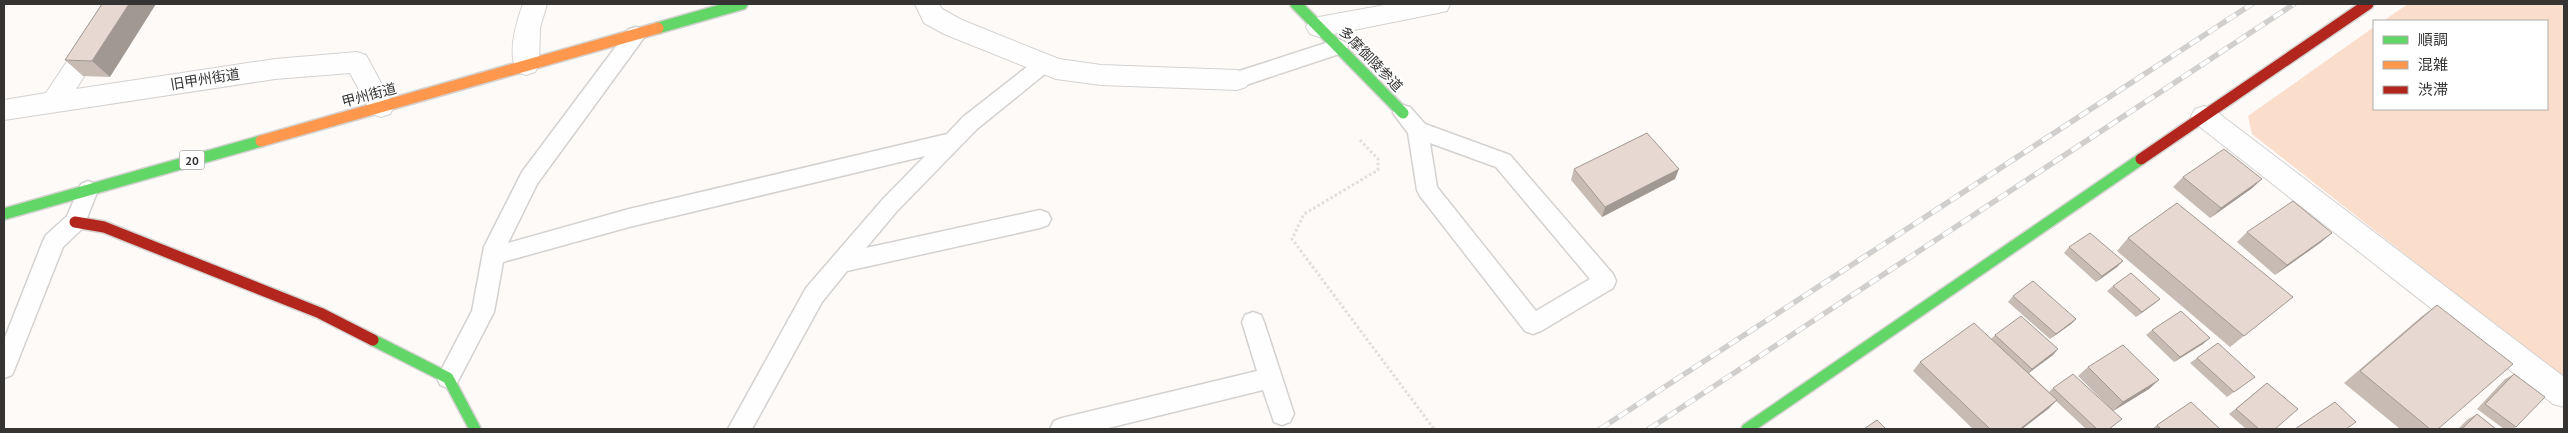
<svg xmlns="http://www.w3.org/2000/svg" width="2568" height="433" viewBox="0 0 2568 433" font-family="'PT Sans','Noto Sans JP',sans-serif">
<style>
.green{fill:#fbddcc}
.lines{fill:none;stroke-linecap:round;stroke-linejoin:round}
.lane-casing{stroke:#d4d2d0;stroke-width:3}
.street-casing{stroke:#d4d2d0;stroke-width:2}
.fast-casing{stroke:#d4d2d0;stroke-width:14}
.slow-casing{stroke:#d4d2d0;stroke-width:14}
.jam-casing{stroke:#d4d2d0;stroke-width:14}
.path{stroke:#dfdfde;stroke-width:3;stroke-dasharray:2.5 2.5;stroke-linecap:butt}
.lane{fill:#fffefe;fill-rule:evenodd}
.street{fill:#fffefe;fill-rule:evenodd}
.fast{stroke:#63d668;stroke-width:11}
.slow{stroke:#ff974d;stroke-width:11}
.jam{stroke:#b3261e;stroke-width:11}
.rail-casing{stroke:#d0cfce;stroke-width:5.5}
.rail{stroke:#fff;stroke-width:4;stroke-dasharray:11;stroke-linecap:butt}
.wall{fill:#c7bbb4}
.shaded-wall{fill:#a29892}
.building{fill:#e7d9d1;stroke:#a29892}
.labels{text-anchor:middle;dominant-baseline:central;stroke-width:4;stroke-linejoin:round;paint-order:stroke}
.shield{fill:#fff;stroke:#727170;stroke-width:1}
.shield-label{font-size:12px;font-weight:bold;fill:#353433}
.street-label{font-size:14px;fill:#353433;stroke:#fff}
</style>
<rect width="100%" height="100%" fill="#fdfaf8"/>
<path class="green" d="M2408 4H2564V379L2252 134 2248 116 2374 27V109H2547V21H2383Z"/>
<g class="lines">
<g class="lane-casing">
<path id="lane" d="M636 27 643 29 646 34 643 39 537 184 508 243 629 209 947 134 963 117 1037 59 1044 56 1051 59 1054 64 1051 69 977 129 897 211 866 248 1040 210 1048 213 1051 219 1048 225 1040 228 847 271 822 302 752 429H728L806 288 883 199 925 156 629 227 503 262 494 312 456 385 448 388 440 385 437 378 472 311 484 247 522 172 629 29Z
M1338 39 1345 42 1348 47 1345 52 1237 88 1230 86 1227 80 1230 74Z
M1403 105 1410 107 1425 124 1510 155 1613 274 1616 281 1613 288 1541 331 1533 334 1525 331 1420 196 1417 190 1408 133 1393 113 1396 107ZM1430 143 1496 167 1590 279 1536 311 1437 187Z
M88 181 95 184 98 190 83 228 63 247 15 368 12 375 4 378V340L43 241 46 235 67 216 81 184Z
M1253 312 1261 315 1264 322 1294 414 1290 422 1282 425 1274 422 1263 390 1104 429H1050L1054 421 1062 418 1257 371 1242 322 1245 315Z"/>
</g>
<g class="street-casing">
<path id="street" d="M105 4H130L76 89 275 59 357 52 366 55 394 107 390 114 381 117 372 114 350 73 275 79 4 120V100L46 93Z
M523 4H547L540 28 539 65 535 72 526 75 517 72C507 53 516 23 523 4Z
M915 4H939L942 9 962 20 1059 59 1101 65 1237 70 1246 73 1250 80 1246 87 1237 90 1101 85 1056 79 944 34 924 23Z
M1390 4H1450L1447 11 1438 13 1319 37 1310 34 1306 27 1310 20 1319 17Z
M2204 106 2213 109 2564 377V407L2553 404 2195 123 2191 116 2195 109Z"/>
</g>
<g class="fast-casing">
<path id="fast" d="M1296 4 1403 113
M658 28 742 4
M4 214 261 141
M373 340 448 378 475 429
M1747 429 2141 159"/>
</g>
<g class="slow-casing">
<path id="slow" d="M261 141 658 28"/>
</g>
<g class="jam-casing">
<path id="jam" d="M2141 159 2368 4
M75 222 104 227 320 313 373 340"/>
</g>
<path class="path" d="M1360 140 1378 159V170L1304 214 1292 239 1434 429"/>
<use href="#lane" class="lane"/>
<use href="#street" class="street"/>
<use href="#fast" class="fast"/>
<use href="#slow" class="slow"/>
<use href="#jam" class="jam"/>
<g class="rail-casing">
<path id="rail" d="M1600 429 2252 4
M1649 429 2294 4"/>
</g>
<use href="#rail" class="rail"/>
</g>
<path class="wall" d="M102 4 110 77 83 76 65 60Z
M1574 169 1675 179 1602 217 1571 180Z
M2183 177 2262 179 2251 189 2210 218 2173 187Z
M2247 232 2332 233 2320 243 2275 275 2237 242Z
M2128 238 2293 297 2230 347 2117 251Z
M2069 247 2117 267 2096 282 2064 253Z
M2113 286 2160 299 2154 304 2136 317 2107 291Z
M2013 296 2076 319 2071 324 2050 339 2008 302Z
M2437 305 2438 429H2400L2344 383 2421 317Z
M2152 330 2203 344 2174 362 2146 335Z
M1995 335 2053 355 2029 373 2049 392 2053 388 2109 407 2078 376 2088 367 2149 389 2113 411 2110 429H2086L2056 401 2048 409 2022 429H1973L1913 371 1920 362 1991 339Z
M2197 358 2255 377 2227 397 2190 363Z
M2514 374 2516 427 2512 429H2504L2477 409 2505 379Z
M2267 383 2275 429H2246L2229 414Z
M2477 414 2496 429H2458L2468 419Z
M2157 425 2220 429H2152Z"/>
<path class="shaded-wall" d="M129 4H156L110 77 92 61Z
M1679 169 1675 179 1602 217 1605 207Z
M2262 179 2251 189 2210 218 2221 208Z
M2332 233 2320 243 2275 275 2287 265Z
M2123 261 2117 267 2096 282 2102 276Z
M2160 299 2154 304 2136 317 2142 312Z
M2076 319 2071 324 2050 339 2056 334Z
M2210 338 2203 344 2174 362 2180 357Z
M2058 349 2053 355 2027 374 2032 369Z
M2159 380 2149 389 2113 411 2123 402Z
M2057 400 2048 409 2022 429H2020Z"/>
<path class="building" d="M102 4H129L92 61 65 60Z
M1647 133 1679 169 1605 207 1574 169Z
M2224 149 2262 179 2221 208 2183 177Z
M2293 201 2332 233 2287 265 2247 232Z
M2177 203 2293 297 2244 336 2128 238Z
M2090 233 2123 261 2102 276 2069 247Z
M2131 273 2160 299 2142 312 2113 286Z
M2033 281 2076 319 2056 334 2013 296Z
M2437 305 2513 364 2438 429H2430L2360 371Z
M2181 311 2210 338 2180 357 2152 330Z
M2021 316 2058 349 2032 369 1995 335Z
M1974 323 2057 400 2020 429H1990L1920 362Z
M2218 343 2255 377 2234 392 2197 358Z
M2123 345 2159 380 2123 402 2088 367Z
M2073 374 2122 419 2109 429H2097L2053 388Z
M2514 374 2545 397 2516 427 2485 404Z
M2267 383 2298 409 2275 429H2259L2236 409Z
M2191 402 2220 429H2161L2157 425Z
M2335 402 2356 422 2346 429H2295Z
M2477 414 2496 429H2462Z
M1877 420 1886 429H1864Z"/>
<g class="labels">
<rect class="shield" x="179.5" y="150.5" width="25" height="19" rx="4"/>
<g class="shield-label">
<text x="192" y="160">20</text>
</g>
<g class="street-label">
<text transform="translate(1371 59) rotate(46)">多摩御陵参道</text>
<text transform="translate(205 79) rotate(-9)">旧甲州街道</text>
<text transform="translate(369 95) rotate(-15)">甲州街道</text>
</g>
</g>
<rect width="2568" height="433" fill="none" stroke="#353433" stroke-width="10"/>
<rect x="2373" y="20" width="175" height="90" fill="#ffffff" stroke="#aeaead"/>
<rect x="2383" y="36" width="25" height="8" fill="#63d668" stroke="#aeaead"/>
<text x="2418" y="45" font-size="15" fill="#353433">順調</text>
<rect x="2383" y="61" width="25" height="8" fill="#ff974d" stroke="#aeaead"/>
<text x="2418" y="70" font-size="15" fill="#353433">混雑</text>
<rect x="2383" y="86" width="25" height="8" fill="#b3261e" stroke="#aeaead"/>
<text x="2418" y="95" font-size="15" fill="#353433">渋滞</text>
</svg>
